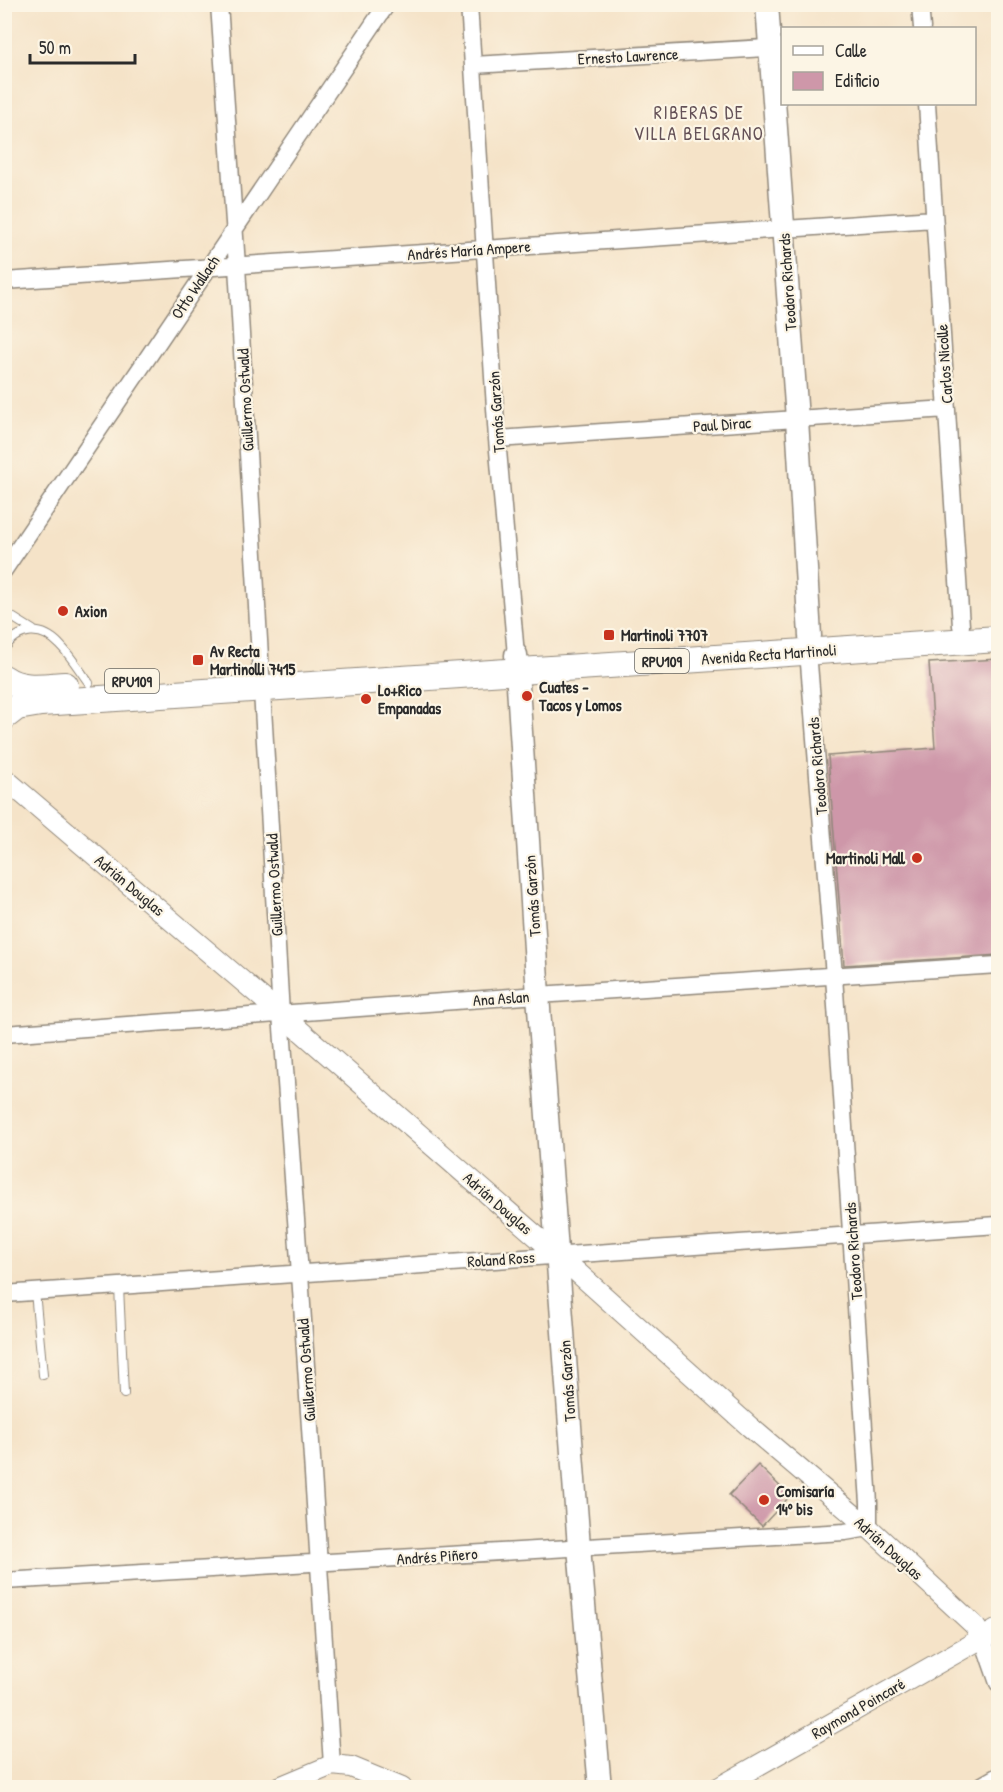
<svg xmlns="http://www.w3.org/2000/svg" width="1003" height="1792" viewBox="0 0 1003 1792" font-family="'Patrick Hand',sans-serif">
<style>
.building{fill:#ce97a9}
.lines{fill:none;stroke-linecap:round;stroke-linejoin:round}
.service-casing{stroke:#90877a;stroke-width:10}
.minor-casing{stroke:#90877a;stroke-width:19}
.tertiary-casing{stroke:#90877a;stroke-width:22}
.secondary-casing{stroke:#90877a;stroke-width:25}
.primary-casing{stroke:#90877a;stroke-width:28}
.service{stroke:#fff;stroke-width:8}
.minor{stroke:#fff;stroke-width:16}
.tertiary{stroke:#fff;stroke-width:20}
.secondary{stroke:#fff;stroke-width:22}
.primary{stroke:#fff;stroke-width:26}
.poi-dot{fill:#c8321e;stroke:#fcf5e5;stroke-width:2}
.labels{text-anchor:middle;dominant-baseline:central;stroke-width:4.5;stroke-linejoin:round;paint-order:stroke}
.shield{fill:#fcf5e5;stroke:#6a6863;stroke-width:1.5}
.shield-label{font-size:15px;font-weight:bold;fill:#2b2b2b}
.street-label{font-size:16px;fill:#2b2b2b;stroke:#fcf5e5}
.poi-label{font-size:16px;font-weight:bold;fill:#2b2b2b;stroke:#fcf5e5;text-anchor:start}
.neighbourhood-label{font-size:18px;letter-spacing:1.5px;fill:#645157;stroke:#fcf5e5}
</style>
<rect width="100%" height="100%" fill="#fcf5e5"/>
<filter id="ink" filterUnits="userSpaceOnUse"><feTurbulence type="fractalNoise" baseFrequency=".0167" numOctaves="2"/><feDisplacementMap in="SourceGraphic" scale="12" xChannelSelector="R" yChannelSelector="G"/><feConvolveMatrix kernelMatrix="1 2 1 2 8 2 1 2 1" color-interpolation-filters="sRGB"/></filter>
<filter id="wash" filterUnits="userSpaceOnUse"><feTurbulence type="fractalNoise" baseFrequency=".008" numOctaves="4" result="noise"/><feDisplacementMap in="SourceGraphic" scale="24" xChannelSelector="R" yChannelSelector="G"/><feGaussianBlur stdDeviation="1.35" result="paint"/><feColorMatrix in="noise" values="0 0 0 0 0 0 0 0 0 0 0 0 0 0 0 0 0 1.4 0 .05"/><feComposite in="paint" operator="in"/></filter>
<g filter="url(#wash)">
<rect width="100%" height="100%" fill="#f5e3c8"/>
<g id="blocks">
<path class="building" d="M999 659V955L844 965 828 756 935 748 929 663Z
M758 1465 790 1496 762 1526 729 1495Z"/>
</g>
</g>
<g filter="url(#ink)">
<use href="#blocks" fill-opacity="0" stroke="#90877a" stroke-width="1.5"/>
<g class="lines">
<g class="service-casing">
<path id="service" d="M4 612 33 630
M4 649C19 627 42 626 60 645 71 656 80 671 89 683
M119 1287 124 1394
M35 1292 43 1375"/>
</g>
<g class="minor-casing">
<path id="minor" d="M219 4 237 266 281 1014 300 1274 332 1765
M469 4 497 439 516 655
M920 4 922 28
M473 65 782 47
M927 104 961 626
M4 281 934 219
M497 439 947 409
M4 570 387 4
M4 1034 538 995 998 965
M4 1294 998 1225
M4 1581 845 1532 869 1528V1503L834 976 808 651 809 643
M982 1637 998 1683
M977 1788 998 1776"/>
</g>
<g class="tertiary-casing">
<path id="tertiary" d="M4 778 281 1014 558 1255 750 1427 869 1528 974 1625 982 1637
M277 1788 332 1765 351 1767 402 1788
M718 1788 998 1629"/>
</g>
<g class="secondary-casing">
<path id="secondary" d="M767 4 797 419 810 636
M516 655 538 995 579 1547 600 1788"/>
</g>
<g class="primary-casing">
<path id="primary" d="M4 678C22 691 45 686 65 685
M4 717 17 707 41 703 998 639"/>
</g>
<use href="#service" class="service"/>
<use href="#minor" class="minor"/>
<use href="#tertiary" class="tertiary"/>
<use href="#secondary" class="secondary"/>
<use href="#primary" class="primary"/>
</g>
</g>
<g class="poi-dot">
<circle cx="63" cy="611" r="6"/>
<rect x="603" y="629" width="12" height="12" rx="3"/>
<rect x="192" y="654" width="12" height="12" rx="3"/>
<circle cx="527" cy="696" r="6"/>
<circle cx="366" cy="699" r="6"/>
<circle cx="917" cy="858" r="6"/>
<circle cx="764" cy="1500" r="6"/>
</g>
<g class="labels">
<g class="shield">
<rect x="635" y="649" width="54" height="24" rx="4.5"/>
<rect x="105" y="669" width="54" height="24" rx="4.5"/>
</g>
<g class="shield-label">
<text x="662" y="661">RPU109</text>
<text x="132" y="681">RPU109</text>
</g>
<g class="street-label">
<text transform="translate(628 56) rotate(-3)">Ernesto Lawrence</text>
<text transform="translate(469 250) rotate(-4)">Andrés María Ampere</text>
<text transform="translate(787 282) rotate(-94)">Teodoro Richards</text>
<text transform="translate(195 287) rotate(-56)">Otto Wallach</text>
<text transform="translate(944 364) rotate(-94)">Carlos Nicolle</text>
<text transform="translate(245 400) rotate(-93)">Guillermo Ostwald</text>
<text transform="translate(496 412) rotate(-94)">Tomás Garzón</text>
<text transform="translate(722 424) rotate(-4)">Paul Dirac</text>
<text transform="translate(769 654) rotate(-4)">Avenida Recta Martinoli</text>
<text transform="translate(817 766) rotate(-95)">Teodoro Richards</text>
<text transform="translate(130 885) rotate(40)">Adrián Douglas</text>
<text transform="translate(274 885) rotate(-93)">Guillermo Ostwald</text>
<text transform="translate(532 896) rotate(-94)">Tomás Garzón</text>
<text transform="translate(501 998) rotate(-4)">Ana Aslan</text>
<text transform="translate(498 1203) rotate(41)">Adrián Douglas</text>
<text transform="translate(853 1251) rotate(-94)">Teodoro Richards</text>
<text transform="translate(501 1259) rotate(-4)">Roland Ross</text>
<text transform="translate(306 1370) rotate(-94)">Guillermo Ostwald</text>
<text transform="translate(567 1381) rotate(-94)">Tomás Garzón</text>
<text transform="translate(889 1548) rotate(42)">Adrián Douglas</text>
<text transform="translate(437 1556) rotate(-4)">Andrés Piñero</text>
<text transform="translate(858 1708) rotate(-30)">Raymond Poincaré</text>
</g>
<g class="poi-label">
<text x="75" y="611">Axion</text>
<text x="621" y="635">Martinoli 7707</text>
<text x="210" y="651">Av Recta<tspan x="210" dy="18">Martinolli 7415</tspan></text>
<text x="539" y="687">Cuates -<tspan x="539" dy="18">Tacos y Lomos</tspan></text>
<text x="378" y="690">Lo+Rico<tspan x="378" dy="18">Empanadas</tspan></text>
<text x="905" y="858" text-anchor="end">Martinoli Mall</text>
<text x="776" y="1491">Comisaría<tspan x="776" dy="18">14º bis</tspan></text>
</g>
<g class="neighbourhood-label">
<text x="699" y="112">RIBERAS DE<tspan x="699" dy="21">VILLA BELGRANO</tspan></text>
</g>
</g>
<rect width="1003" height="1792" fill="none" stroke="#fcf5e5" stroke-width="24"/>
<rect x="781" y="27" width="195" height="78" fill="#fcf5e5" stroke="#a8a49b" stroke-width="1.5"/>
<rect x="793" y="46" width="30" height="9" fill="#ffffff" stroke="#a8a49b" stroke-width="1.5"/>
<text x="835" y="57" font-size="18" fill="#2b2b2b">Calle</text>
<rect x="793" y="72" width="30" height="18" fill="#ce97a9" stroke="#a8a49b" stroke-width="1.5"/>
<text x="835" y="87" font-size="18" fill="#2b2b2b">Edificio</text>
<path d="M30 54v9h105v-9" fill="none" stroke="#2b2b2b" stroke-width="3"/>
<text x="39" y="54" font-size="18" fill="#2b2b2b" stroke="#fcf5e5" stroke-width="4.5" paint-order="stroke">50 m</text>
</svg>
